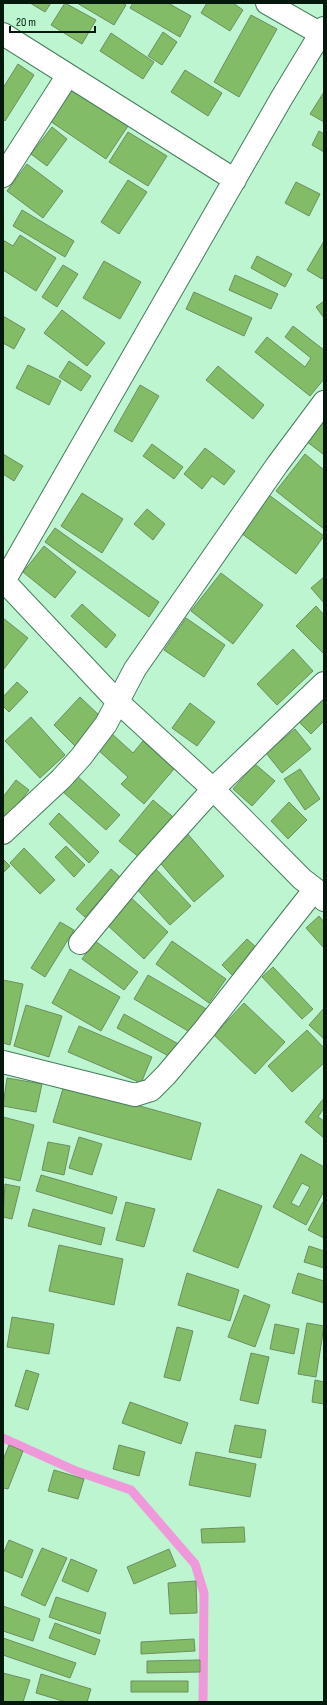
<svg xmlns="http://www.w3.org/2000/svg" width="327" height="1705" viewBox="0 0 327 1705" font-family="'Sofia Sans Condensed',sans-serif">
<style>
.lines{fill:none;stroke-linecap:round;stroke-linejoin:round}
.stream{stroke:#ef99da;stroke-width:9}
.building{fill:#83bc67;stroke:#6e8d60;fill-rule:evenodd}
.minor-casing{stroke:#477c5c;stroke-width:24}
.minor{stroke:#fff;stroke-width:22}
</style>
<rect width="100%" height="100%" fill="#bcf5d0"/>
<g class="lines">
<path class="stream" d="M3 1438 76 1471 131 1490 195 1564 204 1593 203 1702"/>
</g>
<path class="building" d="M30 3H51L45 12Z
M65 3 96 20 82 44 51 25Z
M77 3H122L126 5 114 25Z
M133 3H168L191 16 180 37 130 8Z
M207 3H233L243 10 230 31 201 13Z
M251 15 277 29 239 97 214 82Z
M163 32 177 42 162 65 148 56Z
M111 33 154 62 143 79 100 51Z
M18 64 34 75 5 121 3 119V88Z
M185 70 222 93 208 116 171 92Z
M69 87 128 126 106 159 47 119Z
M324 92V122L310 114Z
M52 127 67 139 47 166 31 154Z
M319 131 324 134V152L312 145Z
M128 132 167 156 148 186 109 162Z
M27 164 63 191 43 218 7 191Z
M128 180 147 192 119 234 101 222Z
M296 182 320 194 309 216 285 203Z
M22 210 74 241 65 257 13 226Z
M20 235 56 258 36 291 3 270V240L13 246Z
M324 241V275L322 279 307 270Z
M257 256 292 274 285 287 251 268Z
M104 261 141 282 120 319 83 298Z
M63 265 78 274 57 307 42 297Z
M235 275 278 294 271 309 229 290Z
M194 292 252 318 244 336 186 309Z
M324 301V318L316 307Z
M62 310 105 343 87 366 44 333Z
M3 316 25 329 14 349 3 343Z
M293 326 324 350V379L310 396 255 352 267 337 305 367 311 358 285 337Z
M69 361 91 376 81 391 59 377Z
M28 365 61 381 49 405 16 388Z
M218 366 264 405 253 419 206 380Z
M140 385 159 396 132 442 114 431Z
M324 419V453L323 454 306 441Z
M152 444 183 467 174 479 143 456Z
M205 448 235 471 224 485 212 476 202 489 184 474Z
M3 454 23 466 14 481 3 474Z
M305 454 324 470V529L276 491Z
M82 493 123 519 102 553 61 526Z
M269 495 324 536 296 574 241 533Z
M147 509 165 524 153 540 134 524Z
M55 528 159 602 149 617 45 542Z
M44 546 76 572 55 598 23 572Z
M221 573 263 605 233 644 191 611Z
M324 577V603L311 588Z
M82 604 116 635 106 648 71 616Z
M316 606 324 615V654L296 626Z
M3 618 28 638 3 670Z
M186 618 225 645 204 677 164 650Z
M293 649 313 671 277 705 257 684Z
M17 682 28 692 9 712 3 706V697Z
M80 697 103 719 76 747 54 725Z
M324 697V721L311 734 298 721Z
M190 703 215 722 197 746 172 728Z
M31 717 65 755 40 778 5 741Z
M295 729 311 749 282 773 266 753Z
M111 733 133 753 143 741 174 769 144 804 121 784 128 777 97 749Z
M255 764 275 781 252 806 233 789Z
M300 769 320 799 305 810 284 779Z
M76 775 120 815 106 830 62 791Z
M16 780 29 790 3 824V797Z
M153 800 173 817 140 858 119 841Z
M289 802 307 820 288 839 271 821Z
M59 813 99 852 89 863 49 824Z
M186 832 224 876 194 902 156 858Z
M66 846 85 865 74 877 55 857Z
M24 848 55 880 40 894 10 863Z
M3 859 10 866 3 873Z
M153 866 191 906 170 925 133 885Z
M111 869 120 877 85 917 76 909Z
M128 895 168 932 144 959 104 922Z
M319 916 324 922V948L306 928Z
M60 922 74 930 45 977 31 968Z
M247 939 258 949 233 976 222 965Z
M95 941 138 972 124 990 82 959Z
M172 941 226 979 209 1003 156 964Z
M273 967 313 1009 302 1019 262 977Z
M70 969 120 997 101 1031 52 1003Z
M148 975 208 1010 193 1034 134 999Z
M3 980 23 984 10 1045 3 1043Z
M244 1003 285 1042 255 1074 214 1035Z
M26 1005 62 1016 49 1057 14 1046Z
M324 1008V1039L309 1025Z
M124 1014 182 1046 174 1059 117 1028Z
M79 1026 152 1057 141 1083 68 1052Z
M307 1030 324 1048V1063L292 1092 268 1066Z
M7 1078 42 1084 36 1112 3 1106Z
M64 1085 201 1123 191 1160 53 1122Z
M324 1098V1108L318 1117 324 1121V1138L305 1122Z
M3 1117 34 1125 20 1181 3 1177Z
M79 1137 102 1144 92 1175 69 1168Z
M48 1142 70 1146 64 1175 42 1170Z
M301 1154 324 1167V1191L306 1225 273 1207ZM302 1183 310 1187 299 1207 291 1203Z
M41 1175 117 1197 112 1214 36 1191Z
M5 1184 20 1187 12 1219 3 1217Z
M218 1189 262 1206 238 1268 193 1251Z
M126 1202 155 1209 144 1247 116 1240Z
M323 1202 324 1203V1238L308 1230Z
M33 1209 105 1228 101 1245 28 1226Z
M59 1245 123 1259 114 1305 49 1291Z
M309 1246 324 1251V1268L304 1262Z
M187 1273 239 1290 230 1321 178 1305Z
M298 1273 324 1281V1303L292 1293Z
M244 1295 270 1305 255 1347 228 1337Z
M12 1317 54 1324 49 1354 7 1347Z
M307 1323 324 1326 316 1377 298 1374Z
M275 1324 299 1329 294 1354 270 1349Z
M177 1327 193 1331 180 1381 164 1377Z
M251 1353 269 1357 258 1404 240 1400Z
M26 1370 39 1374 28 1410 15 1406Z
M315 1380 324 1382V1404L312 1402Z
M130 1402 188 1423 181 1444 122 1423Z
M235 1425 266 1430 261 1458 229 1452Z
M9 1445 23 1451 8 1489 3 1488V1460Z
M119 1445 145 1452 139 1476 113 1469Z
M196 1452 256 1464 250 1497 189 1485Z
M54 1470 84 1479 78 1499 48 1491Z
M244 1527 245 1542 202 1543 201 1529Z
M9 1540 33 1550 22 1578 3 1570V1554Z
M42 1548 67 1558 45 1606 21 1595Z
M169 1549 176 1566 134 1584 127 1567Z
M71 1559 97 1570 88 1592 62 1581Z
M196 1581 197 1613 170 1614 168 1583Z
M56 1597 106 1613 100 1634 49 1617Z
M3 1606 40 1619 33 1641 3 1631Z
M55 1623 100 1640 95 1655 49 1638Z
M3 1638 76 1663 70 1678 3 1655Z
M194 1639 195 1651 141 1654V1642Z
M200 1660V1672L147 1673V1661Z
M3 1673 30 1680 23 1702H3Z
M41 1674 91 1689 87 1702H66L36 1693Z
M131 1681H188V1692H131Z"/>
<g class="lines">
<g class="minor-casing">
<path id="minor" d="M267 3 321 34
M3 34 235 180
M3 176 68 75
M3 580 117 701 213 789 302 879 315 889 324 900
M3 583 281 99 324 28
M3 833 61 779 81 757 106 724 135 669 277 465 324 402
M80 943 141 869 213 789 324 683
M3 1062 135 1095 151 1090 166 1075 204 1030 315 889"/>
</g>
<use href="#minor" class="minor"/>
</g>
<rect width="327" height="1705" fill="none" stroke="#04190c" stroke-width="8"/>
<path d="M10 26v6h85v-6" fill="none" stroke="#04190c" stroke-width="2"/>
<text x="16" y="26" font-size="12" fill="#04190c" stroke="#bcf5d0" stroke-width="3" paint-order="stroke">20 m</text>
</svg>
